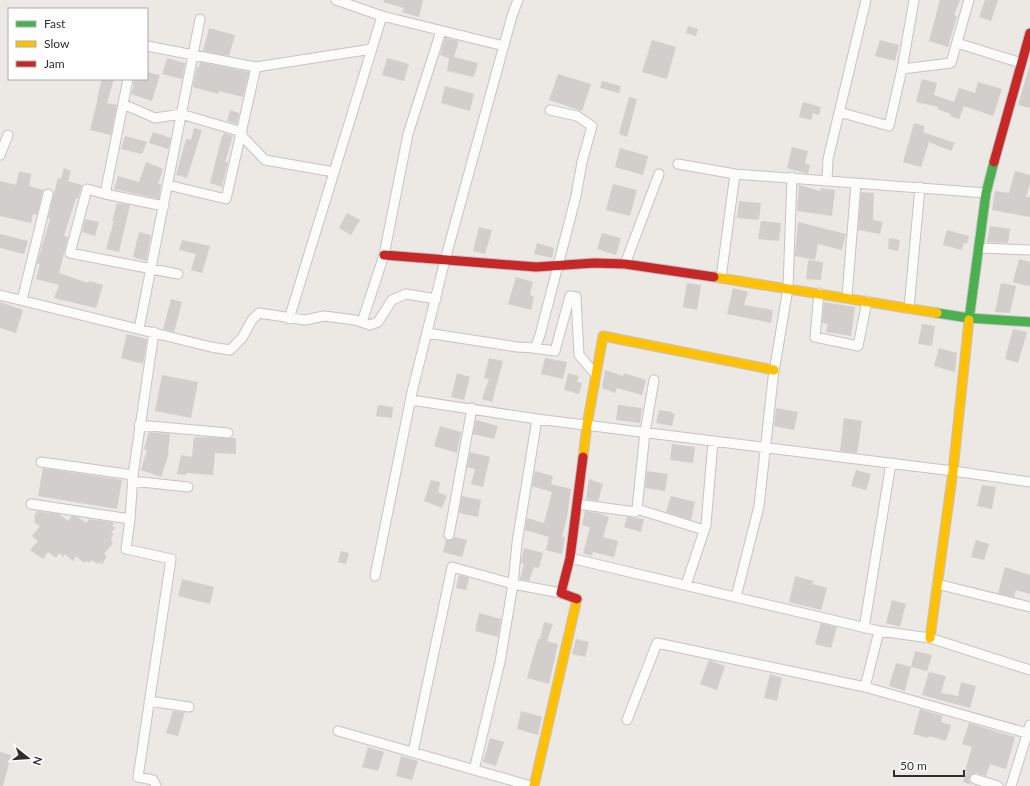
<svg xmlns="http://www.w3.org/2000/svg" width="1030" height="786" viewBox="0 0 1030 786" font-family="Lato,sans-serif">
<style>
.building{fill:#d1cecb}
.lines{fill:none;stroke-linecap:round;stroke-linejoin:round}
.street-casing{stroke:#c5c4c5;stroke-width:11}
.fast-casing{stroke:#c5c4c5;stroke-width:11}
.slow-casing{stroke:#c5c4c5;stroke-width:11}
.jam-casing{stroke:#c5c4c5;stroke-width:11}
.street{stroke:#fcfcfb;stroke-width:9}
.fast{stroke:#4caf50;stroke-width:9}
.slow{stroke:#ffc107;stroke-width:9}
.jam{stroke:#c62828;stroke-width:9}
</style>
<rect width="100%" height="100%" fill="#ece8e4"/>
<path class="building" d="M384 0H423L419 17 402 12 404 8 383 2Z
M940 0H960L954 15 957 16 948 47 929 41Z
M985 0H998L991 21 979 17Z
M688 26 698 29 696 36 686 33Z
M209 28 235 35 229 56 203 51Z
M445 38 459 41 454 57 478 63 474 77 447 71 449 58 440 55Z
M652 40 676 47 667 79 642 72Z
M880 40 899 45 895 61 875 56Z
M167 58 185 63 182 79 162 74Z
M387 58 409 64 404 81 382 75Z
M200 62 249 72 243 97 219 91 218 94 193 87 197 67H199Z
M1030 64V108L1018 105Z
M147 72 160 75 152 101 131 94 134 85H133L134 79H147Z
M558 74 591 84 582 111 549 100Z
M102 79H114L107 103 117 105 111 135 90 130 98 98H97Z
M922 79 937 83 934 95 954 102 959 88 975 93 978 82 1002 89 993 116 964 106 959 119 950 116 951 114 937 109 938 107 916 102Z
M602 81 621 86 619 93 600 88Z
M445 86 474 94 470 111 441 103Z
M629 97 637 99 627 137 619 134Z
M803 102 821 107 819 115 813 113 811 120 799 117Z
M230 110 239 113 237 124 227 121Z
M914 123 925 126 923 132 955 143 951 151 929 142 921 167 903 162Z
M194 128 202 130 187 178 176 175 186 139 191 140Z
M153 132 171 138 168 149 149 143Z
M224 133 233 136 225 162H228L222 187 210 183 222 136H223Z
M125 136 147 142 142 154 121 149Z
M792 147 808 151 805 164 810 165 808 174 787 168Z
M620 148 648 156 643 175 615 167Z
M146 162 163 169 158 184H161L159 199 114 189 118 176 139 182Z
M64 168 71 171 68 181 82 185 78 199 76 198 64 236 68 237 59 273 88 283 89 281 103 285 96 308 54 298 59 285 36 279 40 264 37 263 50 219 48 218 54 193 58 178 61 179Z
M19 171 31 174 29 186 43 190 37 215 33 214 31 223 0 216V181L16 185Z
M1015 171 1030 175V183L1026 197H1030V217L992 210 995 191 1009 193Z
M613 184 637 190 630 216 606 210Z
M799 185 820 191 821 188 835 190 832 216 797 211Z
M861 192 874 193 873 220 883 222 880 234 858 230Z
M739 201 761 203 759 220 737 218Z
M117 203 130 205 119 252 106 249 114 221H112Z
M347 213 360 220 351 235 339 228Z
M85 219 99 222 95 236 82 232Z
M761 221 781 223 779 241 758 239Z
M798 222 846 234 842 250 818 244 815 260 795 256Z
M990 226 1010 229 1008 243 987 242Z
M479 227 492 230 485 254 473 251Z
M947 230 969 236 967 244 964 243 962 250 943 245Z
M139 232 151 235 146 261 133 257Z
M602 233 621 238 616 255 597 249Z
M0 234 28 241 24 254 0 248Z
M889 238 900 240 898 251 888 249Z
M182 240 210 246 202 273 191 270 196 254 179 250Z
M537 243 554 248 552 258 534 254Z
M1019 259 1030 262V286L1027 285V286L1013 282Z
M808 260 823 262 821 280 806 279Z
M516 277 533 282 530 295 534 297 531 310 508 304Z
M687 283 701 285 697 310 683 307Z
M1001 283 1016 286 1010 313 995 312Z
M733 288 748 292 744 305 773 310 771 323 727 314Z
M171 299 182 302 174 332 163 329Z
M0 302 23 310 16 333 0 328Z
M824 302 855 307 851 336 826 332 828 324 822 323Z
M922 324 935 326 932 346 918 344Z
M1013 329 1027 332 1018 363 1005 359Z
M127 334 147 339 143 364 121 358Z
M939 348 957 353 955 372 934 366Z
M489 358 503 361 492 402 482 399 489 379 484 378Z
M545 358 567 362 563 379 541 374Z
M605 370 623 376 624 373 646 380 642 395 617 388 615 393 602 388Z
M457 373 470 377 464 400 451 397Z
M568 373 579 376 577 382 582 383 579 394 564 390Z
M162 375 198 382 191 418 155 411Z
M378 405 393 407 392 418 376 416Z
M618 405 642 408 640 423 616 420Z
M776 408 798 412 794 430 774 426Z
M659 410 672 412 671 413 675 414 672 426 656 423Z
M844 418 862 421 857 453 840 451Z
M476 420 498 426 494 439 473 434Z
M440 426 461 432 457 453 434 446Z
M149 432 170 434 168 453H169L161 477 141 470 147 450 144 449Z
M194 437 236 438V454L215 453 213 475 187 473 186 475 177 474 181 455 192 457Z
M672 444 695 447 693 463 670 460Z
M470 452 490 457 483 487 471 484 475 469 467 467Z
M43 468 122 480 117 509 38 496Z
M856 470 871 474 866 490 851 486Z
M535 471 553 476 551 484 571 489 567 517 562 537H565L562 554 546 550 549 537 525 530 527 518 544 523 552 492 532 486Z
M647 471 668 474 665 491 645 488Z
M589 479 603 484 598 501 586 499Z
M431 480 440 482 438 492 447 496 442 508 424 501Z
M982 485 996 487 992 509 977 506Z
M462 496 481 500 478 517 459 513Z
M671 496 695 502 691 520 666 512Z
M37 511 59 514 68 521 72 516 78 517 86 523 89 519 112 522 114 524 112 526 115 528 111 533 114 534 111 538 112 539 111 541 113 543 104 554 107 556 102 564 99 562 98 564 91 560 89 563 86 561 84 563 76 556 73 561 65 554 63 557 59 553 56 558 48 552 43 559 30 550 38 541 32 536 40 526 34 522 35 518 34 517Z
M585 511 598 513 609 517 603 537 618 541 614 557 593 552 592 556 583 553 590 527 582 525Z
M627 517 644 519 641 532 624 527Z
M455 537 467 540 462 557 443 552 446 540H451Z
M976 540 989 544 984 560 971 557Z
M524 548 543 553 539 568 534 567 529 581 520 579 524 564 521 563Z
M341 551 349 553 346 564 338 562Z
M1005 567 1030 575V594L1016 590 1014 597 998 593Z
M459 575 469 578 466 590 456 588Z
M795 576 813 581V584L827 588 821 610 789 602Z
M182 579 214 587 210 604 178 596Z
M892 600 906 604 900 627 886 623Z
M479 613 501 619 498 637 475 631Z
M544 622 553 624 547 641 558 644 549 684 527 678 538 639H540Z
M821 623 837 627 831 648 815 644Z
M576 639 589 642 585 657 572 654Z
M915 651 932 655 927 671 911 667Z
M709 660 725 666 717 690 700 684Z
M896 663 911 667 905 691 889 686Z
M929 672 946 676 941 693 958 696 961 682 976 686 970 708 922 695Z
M770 674 782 678 777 701 764 698Z
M920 709 943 716 941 722 951 725 946 741 929 736 928 738 913 734Z
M173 711 185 712 178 736 166 733Z
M521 711 542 717 538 735 517 729Z
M969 723 1015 737 1006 769 990 764 986 776 976 773 971 775 969 780 971 785 963 782 967 771H965L972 747 962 744Z
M490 738 504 742 496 766 483 762Z
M368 747 384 752 378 771 362 767Z
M0 752 11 755 3 786H0Z
M401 756 418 761 412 780 396 776Z"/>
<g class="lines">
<g class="street-casing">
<path id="street" d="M336 0 382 16 504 46
M957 43 1021 63
M147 46 256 67 226 199 168 185
M256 67 372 49
M902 69 951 63 969 0
M128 79 105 194 87 189 70 253 178 274
M123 104 155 118 181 114 242 132
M839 112 889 126 902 69 914 0
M241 135 265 160 334 172
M0 155 8 135
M678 164 735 174
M827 180 828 159 866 0
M105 194 164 206
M979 248 1030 250
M625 264 659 174
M721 278 735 174 986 193
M819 293 815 337 858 346 867 301
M0 295 211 347 230 350 242 338 252 320 259 313 305 320 324 316 355 320 370 325 378 322 392 300 406 294 436 299
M847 297 856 183
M22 300 48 194
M909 308 920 187
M289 319 382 16
M362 322 384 255 408 134 441 31
M139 329 200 19
M154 332 133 475 130 519 126 549 171 559 138 777 153 780 156 786
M427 333 517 347 535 348 540 335 576 196 582 162 592 126 577 116 550 110
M533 348 555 351 570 296 576 297 579 355 596 375
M411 400 537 419 953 471 1030 482
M139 425 228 433
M41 462 133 475
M132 481 188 487
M31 504 130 519
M577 504 635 512 637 509 704 530
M637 509 645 432 654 380
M449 535 472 408
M570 558 879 631 930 638 1030 670
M375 576 412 392 445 260 512 16 518 0
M937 584 1030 607
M686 585 706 525 713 441
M736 597 759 506 773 378 788 288 792 177
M864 628 891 463
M879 631 865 687 1030 734
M149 701 189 707
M627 720 657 643 865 687
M338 731 531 786
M413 752 452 567 513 584 517 543 537 419
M474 770 500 662 513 584 561 593
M975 779 998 786
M1011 786 1030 725"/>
</g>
<g class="fast-casing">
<path id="fast" d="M937 313 969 318 1030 322
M969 320 986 193 994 162"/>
</g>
<g class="slow-casing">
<path id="slow" d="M714 277 937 313
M583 457 587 425 603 336 774 370
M930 638 953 471 969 320
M534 786 577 599"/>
</g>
<g class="jam-casing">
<path id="jam" d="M994 162 1030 33
M384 255 536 267 594 263 625 264 714 277
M577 599 561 593 570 558 583 457"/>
</g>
<use href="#street" class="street"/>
<use href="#fast" class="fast"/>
<use href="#slow" class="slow"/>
<use href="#jam" class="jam"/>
</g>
<rect x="8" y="8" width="140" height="72" fill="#ffffff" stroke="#ababab"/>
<rect x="16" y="21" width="20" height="6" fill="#4caf50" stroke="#ababab"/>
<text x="44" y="28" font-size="12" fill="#2e2e2e">Fast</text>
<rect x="16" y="41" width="20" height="6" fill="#ffc107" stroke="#ababab"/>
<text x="44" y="48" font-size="12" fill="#2e2e2e">Slow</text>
<rect x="16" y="61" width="20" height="6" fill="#c62828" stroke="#ababab"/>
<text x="44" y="68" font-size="12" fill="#2e2e2e">Jam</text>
<g transform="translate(28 758) rotate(107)" stroke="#ffffff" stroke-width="3" paint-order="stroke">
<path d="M0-3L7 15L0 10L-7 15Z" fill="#2e2e2e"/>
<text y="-6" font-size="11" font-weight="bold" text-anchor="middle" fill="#2e2e2e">N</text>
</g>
<path d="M894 770v6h70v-6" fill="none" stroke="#2e2e2e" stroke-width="2"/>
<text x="900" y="770" font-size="12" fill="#2e2e2e" stroke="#ffffff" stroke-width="3" paint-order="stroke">50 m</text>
</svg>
